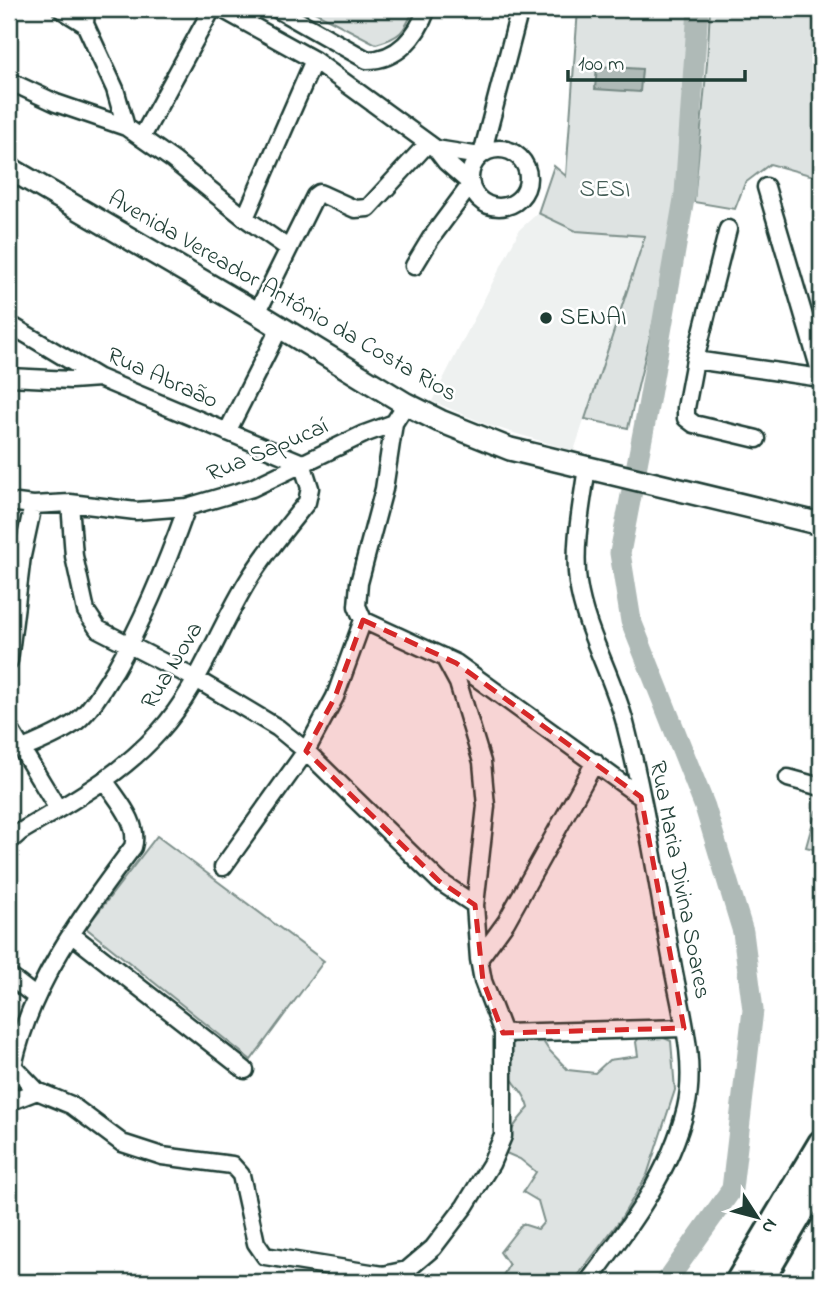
<svg xmlns="http://www.w3.org/2000/svg" width="830" height="1291" viewBox="0 0 830 1291" font-family="'Indie Flower',sans-serif">
<style>
.built{fill:#eef1f0}
.green{fill:#dee3e2;stroke:#7e908b;stroke-width:2}
.water{fill:#afbab7;stroke:#758883;stroke-width:2}
.lines{fill:none;stroke-linecap:round;stroke-linejoin:round}
.river{stroke:#afbab7;stroke-width:21}
.minor-casing{stroke:#1f3d34;stroke-width:21}
.major-casing{stroke:#1f3d34;stroke-width:26}
.highway-casing{stroke:#1f3d34;stroke-width:30}
.minor{stroke:#fff;stroke-width:16}
.major{stroke:#fff;stroke-width:21}
.highway{stroke:#fff;stroke-width:24}
.marked{fill:#d62828;fill-opacity:0.2;stroke:#d62828;stroke-width:5;stroke-dasharray:14 9;stroke-linejoin:round}
.poi-dot{fill:#1f3d34;stroke:#fff;stroke-width:2.5}
.labels{text-anchor:middle;dominant-baseline:central;stroke-width:5;stroke-linejoin:round;paint-order:stroke}
.park-label{font-size:24px;fill:#455e57;stroke:#fff}
.street-label{font-size:24px;fill:#1f3d34;stroke:#fff}
.poi-label{font-size:24px;fill:#1f3d34;stroke:#fff;text-anchor:start}
</style>
<rect width="100%" height="100%" fill="#fff"/>
<filter id="ink" filterUnits="userSpaceOnUse"><feTurbulence type="fractalNoise" baseFrequency=".0143" numOctaves="2"/><feDisplacementMap in="SourceGraphic" scale="14" xChannelSelector="R" yChannelSelector="G"/><feConvolveMatrix kernelMatrix="1 2 1 2 8 2 1 2 1" color-interpolation-filters="sRGB"/></filter>
<g filter="url(#ink)">
<path class="built" d="M538 213 576 231 645 235 574 451 488 425 432 401 520 229Z"/>
<path class="green" d="M309 9H414C404 32 401 37 376 44Z
M578 9H691L679 179 659 299 628 428 585 419 645 236 576 231 538 213 554 166 566 176Z
M710 9H821V178L770 164 745 183 735 209 694 202 707 63Z
M816 811 821 813V851L806 847Z
M157 836 324 961 251 1060 86 928Z
M511 1034 539 1035 548 1049 568 1070 595 1073 609 1060 638 1056 636 1042 641 1035 655 1034 671 1041 675 1090 647 1175 620 1220 573 1282H499L509 1265 500 1252 522 1224 538 1229 544 1222 538 1201 523 1192 536 1172 520 1159 506 1153C507 1133 516 1122 529 1108 526 1095 519 1090 512 1079 505 1067 510 1047 511 1034Z"/>
<path class="water" d="M597 66 642 69 640 92 595 89Z"/>
<g class="lines">
<path class="river" d="M666 1282 732 1189 753 1010 743 932 705 807 631 621 620 553 648 407 685 193 698 9"/>
<g class="minor-casing">
<path id="minor" d="M61 9 85 24
M86 9 85 24 115 89 126 127
M222 9 314 60 436 149 446 162 470 183
M277 9 367 60C398 60 417 36 427 9
M9 81 56 103 126 127 173 160 245 218 288 248
M142 137 212 9
M470 178a29 29 0 1 1 58 0a29 29 0 1 1-58 0Z
M436 149 480 156
M482 154 520 9
M766 187 821 374
M245 218 314 60
M728 229 695 360 686 408V418L694 424 757 439
M414 266 431 238 471 184
M257 313 315 196 319 193 324 195 355 209 368 208 428 143
M9 324 99 378 302 463 310 488 307 502C287 527 266 552 249 579 218 629 199 688 159 732 120 776 70 802 20 832L9 842
M695 360 821 378
M9 377 71 380 99 378
M227 432 280 327
M587 467C582 504 573 545 578 583 585 631 613 676 625 723 645 801 657 882 672 962 680 1008 697 1061 686 1108 670 1174 628 1229 588 1282
M9 502 33 505 70 503 136 511 187 507 252 488 364 434 394 423 406 404
M70 503 74 556 86 611 98 629 196 679 278 728 306 751 439 881 475 905
M363 620 456 663 641 797
M9 661 22 556 33 505
M9 728 58 809
M23 749C41 741 60 734 76 722 92 709 104 687 115 670 145 618 167 563 187 507
M788 778 821 787
M105 781C117 800 140 823 133 847 83 914 31 983 13 1066L37 1091 71 1105 122 1143 162 1156 232 1165 241 1175 256 1243 265 1256 383 1275 407 1270 433 1248 465 1206 491 1164 503 1136V1033L483 981 479 959 475 905 486 806 482 762 458 683 444 657
M223 867 306 751 335 697 363 620 357 606 359 583 384 489 394 423
M71 934 245 1070
M479 959 506 922 595 762
M9 976 36 997
M503 1033 684 1028
M9 1089 13 1066
M9 1102 37 1091"/>
</g>
<g class="major-casing">
<path id="major" d="M9 168 257 313 406 404 440 421 510 449 821 524"/>
</g>
<g class="highway-casing">
<path id="highway" d="M738 1282 821 1143
M760 1282 821 1178"/>
</g>
<use href="#minor" class="minor"/>
<use href="#major" class="major"/>
<use href="#highway" class="highway"/>
</g>
</g>
<path class="marked" d="M363 620 456 663 641 797 684 1028 503 1033 483 981 475 905 439 881 306 751 335 697Z"/>
<circle class="poi-dot" cx="546" cy="318" r="7"/>
<g class="labels">
<g class="park-label">
<text x="605" y="190">SESI</text>
</g>
<g class="street-label">
<text transform="translate(282 297) rotate(30)">Avenida Vereador Antônio da Costa Rios</text>
<text transform="translate(162 379) rotate(24)">Rua Abraão</text>
<text transform="translate(268 451) rotate(-23)">Rua Sapucaí</text>
<text transform="translate(173 666) rotate(-59)">Rua Nova</text>
<text transform="translate(679 880) rotate(79)">Rua Maria Divina Soares</text>
</g>
<g class="poi-label">
<text x="560" y="318">SENAI</text>
</g>
</g>
<rect width="830" height="1291" fill="none" stroke="#fff" stroke-width="35"/>
<rect x="18" y="18" width="795" height="1256" fill="none" stroke="#1f3d34" stroke-width="2.5" filter="url(#ink)"/>
<g transform="translate(757 1217) rotate(126)" stroke="#ffffff" stroke-width="5" paint-order="stroke">
<path d="M0-5L12 26L0 18L-12 26Z" fill="#1f3d34"/>
<text y="-10" font-size="19" font-weight="bold" text-anchor="middle" fill="#1f3d34">N</text>
</g>
<path d="M568 70v10h177v-10" fill="none" stroke="#1f3d34" stroke-width="3.5"/>
<text x="578" y="70" font-size="21" fill="#1f3d34" stroke="#ffffff" stroke-width="5" paint-order="stroke">100 m</text>
</svg>
